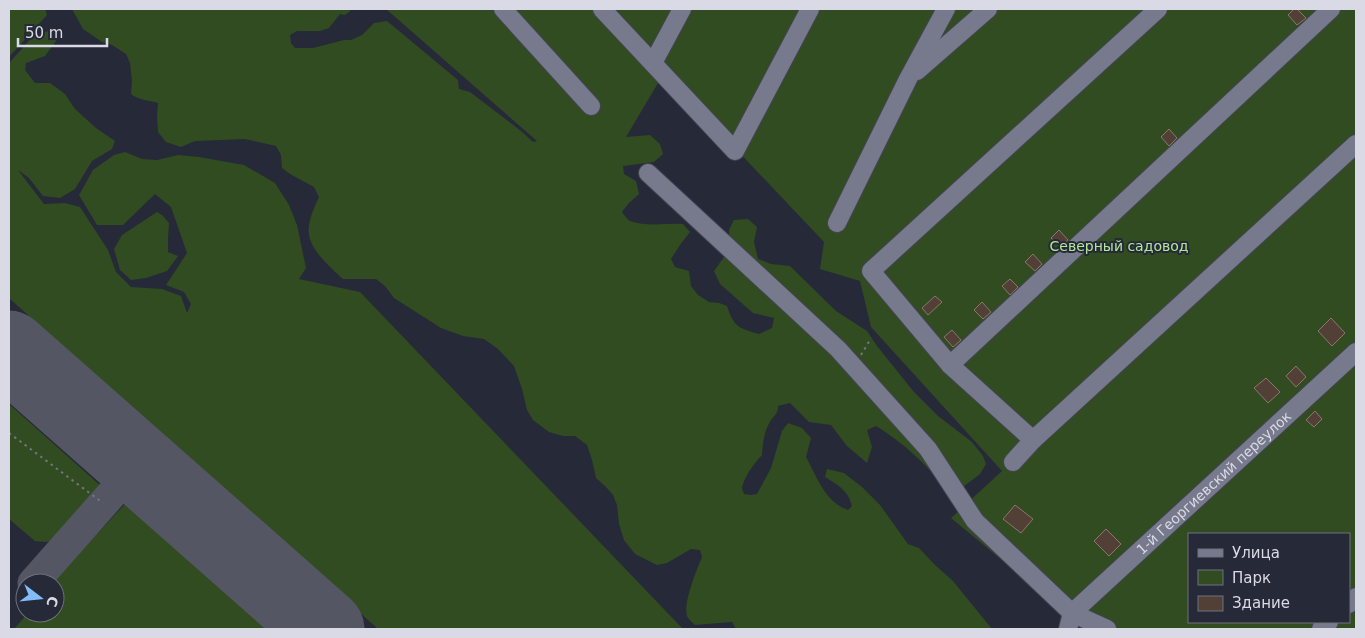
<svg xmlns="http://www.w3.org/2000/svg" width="1365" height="638" viewBox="0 0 1365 638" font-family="'DejaVu Sans',sans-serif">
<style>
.green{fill:#304c20;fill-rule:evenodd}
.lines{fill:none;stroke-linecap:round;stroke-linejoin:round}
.taxiway{stroke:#545664;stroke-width:31}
.runway{stroke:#545664;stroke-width:79}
.building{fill:#524037;stroke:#8b776d}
.minor-casing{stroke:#444552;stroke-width:20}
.path{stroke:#727481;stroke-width:2;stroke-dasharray:2.5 4;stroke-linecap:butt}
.minor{stroke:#777a8d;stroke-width:18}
.labels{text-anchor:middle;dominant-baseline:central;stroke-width:4;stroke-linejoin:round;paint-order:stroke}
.park-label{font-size:14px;fill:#b2e797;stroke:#262938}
.street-label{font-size:14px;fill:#d9dae5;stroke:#262938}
</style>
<rect width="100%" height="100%" fill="#262938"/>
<path class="green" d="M9 9H45L47 15 9 57Z
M72 9H350V11L345 15 340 14 329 28 320 31H297L290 35 291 43 295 48H313L344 40H351L362 35 374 23 387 21 458 80 459 89 470 92 521 131 533 142 537 141 386 9H1356V629H1085L951 518 1002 471 871 327 860 281 820 269 824 242 664 73 626 137 650 135 660 144 663 154 654 162 623 166 624 174 636 181 639 194 629 203 622 212C624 215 627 219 630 221 647 227 665 223 683 224L690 232 680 245 671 259 675 267 689 271 691 286 698 295 709 302 719 303 727 306C734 327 738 328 759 334L772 328 774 318 753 313 720 284 714 271 724 257 730 244 729 230 734 220 748 219 757 227 754 242 758 259 771 264 790 266 836 311 867 331 877 346 914 392 938 416 972 442 983 456 986 464 980 474 963 487 945 489C927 464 902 442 876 426L867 430 872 447 867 463 847 446 831 425 809 422 790 403 778 406C778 413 775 415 771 420 764 431 763 442 762 455 753 465 745 475 742 488L744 494 751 495 757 494 771 468 782 431 788 423 802 428 811 438 806 457C817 477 825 502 848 510L852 506C848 490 838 485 825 477L827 469 844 473 862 487 880 505 908 544 919 548 935 565 953 581 992 629H736L732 622 695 625C692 622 689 620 687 616 683 603 697 569 702 557L700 550 691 549 667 563 657 565 635 554 624 540 619 524 617 505 613 495 606 487 596 478 592 460 587 445 575 436H563L549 432 533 420 527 410 522 389 514 366 498 349 484 339 463 336 441 328 394 298 385 286 376 279H343C331 268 312 252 309 235 307 223 314 208 319 197L314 187 290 174 282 168 281 155 276 146 245 139 195 141 181 147 166 142 158 132 157 116 158 103C149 100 138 100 131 94L132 81 130 63 126 54 112 45 102 42 83 29ZM1189 534H1349V622H1189Z
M52 30 56 41 45 56 26 63 25 70 35 83H50L65 94 75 109 96 128 115 141 112 149 92 161 75 189 60 198 43 196 29 178 18 170 44 204 65 203 80 207 108 250 116 272 131 287 162 289 181 296 187 313 191 304 184 292 166 285 187 253 171 207 155 194 123 225H97L79 195 93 170 114 155 125 152 142 159 157 160 178 155 199 157 244 165 275 183 289 205 297 225 306 268 299 279 360 292 683 629H378L9 298V63L19 52 34 35Z
M157 212 162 215 169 223 168 238V252L178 256 167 271 146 278 131 280 120 270 114 249 122 235Z
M9 404 102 487 59 538 47 542 35 541 9 519Z
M125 504 271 629H14L28 613H55V583H53L66 567Z"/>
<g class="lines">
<path class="taxiway" d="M118 446C125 459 127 466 124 480
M33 583 124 480C136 473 144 475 157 481"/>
<path class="runway" d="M9 350 325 629"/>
</g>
<path class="building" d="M1294 9H1297L1306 18 1297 25 1288 15Z
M1169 129 1177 138 1169 146 1161 137Z
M1059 230 1068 240 1060 247 1051 238Z
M1033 254 1042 264 1035 271 1025 262Z
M1010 279 1018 287 1010 295 1002 286Z
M935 296 942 302 928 315 922 308Z
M982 302 991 312 983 319 974 310Z
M1331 318 1345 333 1332 346 1318 331Z
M952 330 961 340 953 347 944 337Z
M1296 366 1306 377 1296 387 1286 376Z
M1266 378 1280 392 1268 403 1254 388Z
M1315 411 1322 419 1314 427 1306 420Z
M1015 505 1033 519 1021 533 1003 519Z
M1106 529 1121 544 1109 556 1094 541Z"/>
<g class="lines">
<g class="minor-casing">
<g id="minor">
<path d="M503 9 591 106"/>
<path d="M602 9 735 151 810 9"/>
<path d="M653 63 682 9"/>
<path d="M917 71 988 9"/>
<path d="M648 173 838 349 928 449 975 521 1072 613 1068 629"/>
<path d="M837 223 908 79 946 9"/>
<path d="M950 365 1331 9"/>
<path d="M1033 440 950 365 871 271 1158 9"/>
<path d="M1013 462 1033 440 1356 144"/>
<path d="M1349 604 1356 597"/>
<path id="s1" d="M1107 629 1072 613 1356 352"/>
<path d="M1321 629 1329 622"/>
</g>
</g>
<path class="path" d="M861 355 870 340
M9 433 103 503"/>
<use href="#minor" class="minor"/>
</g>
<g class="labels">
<g class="park-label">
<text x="1119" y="246">Северный садовод</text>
</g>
<g class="street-label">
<text stroke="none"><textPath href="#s1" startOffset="231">1-й Георгиевский переулок</textPath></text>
</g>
</g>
<rect width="1365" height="638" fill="none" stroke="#d9dae5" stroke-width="20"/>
<rect x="1188" y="533" width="162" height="90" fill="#262938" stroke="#6e707d"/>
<rect x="1198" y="549" width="25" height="8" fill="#777a8d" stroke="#6e707d"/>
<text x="1232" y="558" font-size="15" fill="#d9dae5">Улица</text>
<rect x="1198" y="570" width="25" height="15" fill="#304c20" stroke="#6e707d"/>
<text x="1232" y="583" font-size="15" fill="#d9dae5">Парк</text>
<rect x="1198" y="596" width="25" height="15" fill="#524037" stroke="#6e707d"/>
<text x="1232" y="608" font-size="15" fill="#d9dae5">Здание</text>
<g transform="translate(40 598) rotate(106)"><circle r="24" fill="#262938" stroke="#6e707d"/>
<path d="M0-4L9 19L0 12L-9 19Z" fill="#83bcfb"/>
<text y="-8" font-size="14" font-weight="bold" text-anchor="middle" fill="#d9dae5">С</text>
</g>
<path d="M18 38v8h89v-8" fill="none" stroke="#d9dae5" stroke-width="2.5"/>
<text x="25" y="38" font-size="15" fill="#d9dae5" stroke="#262938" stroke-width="4" paint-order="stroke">50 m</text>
</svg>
